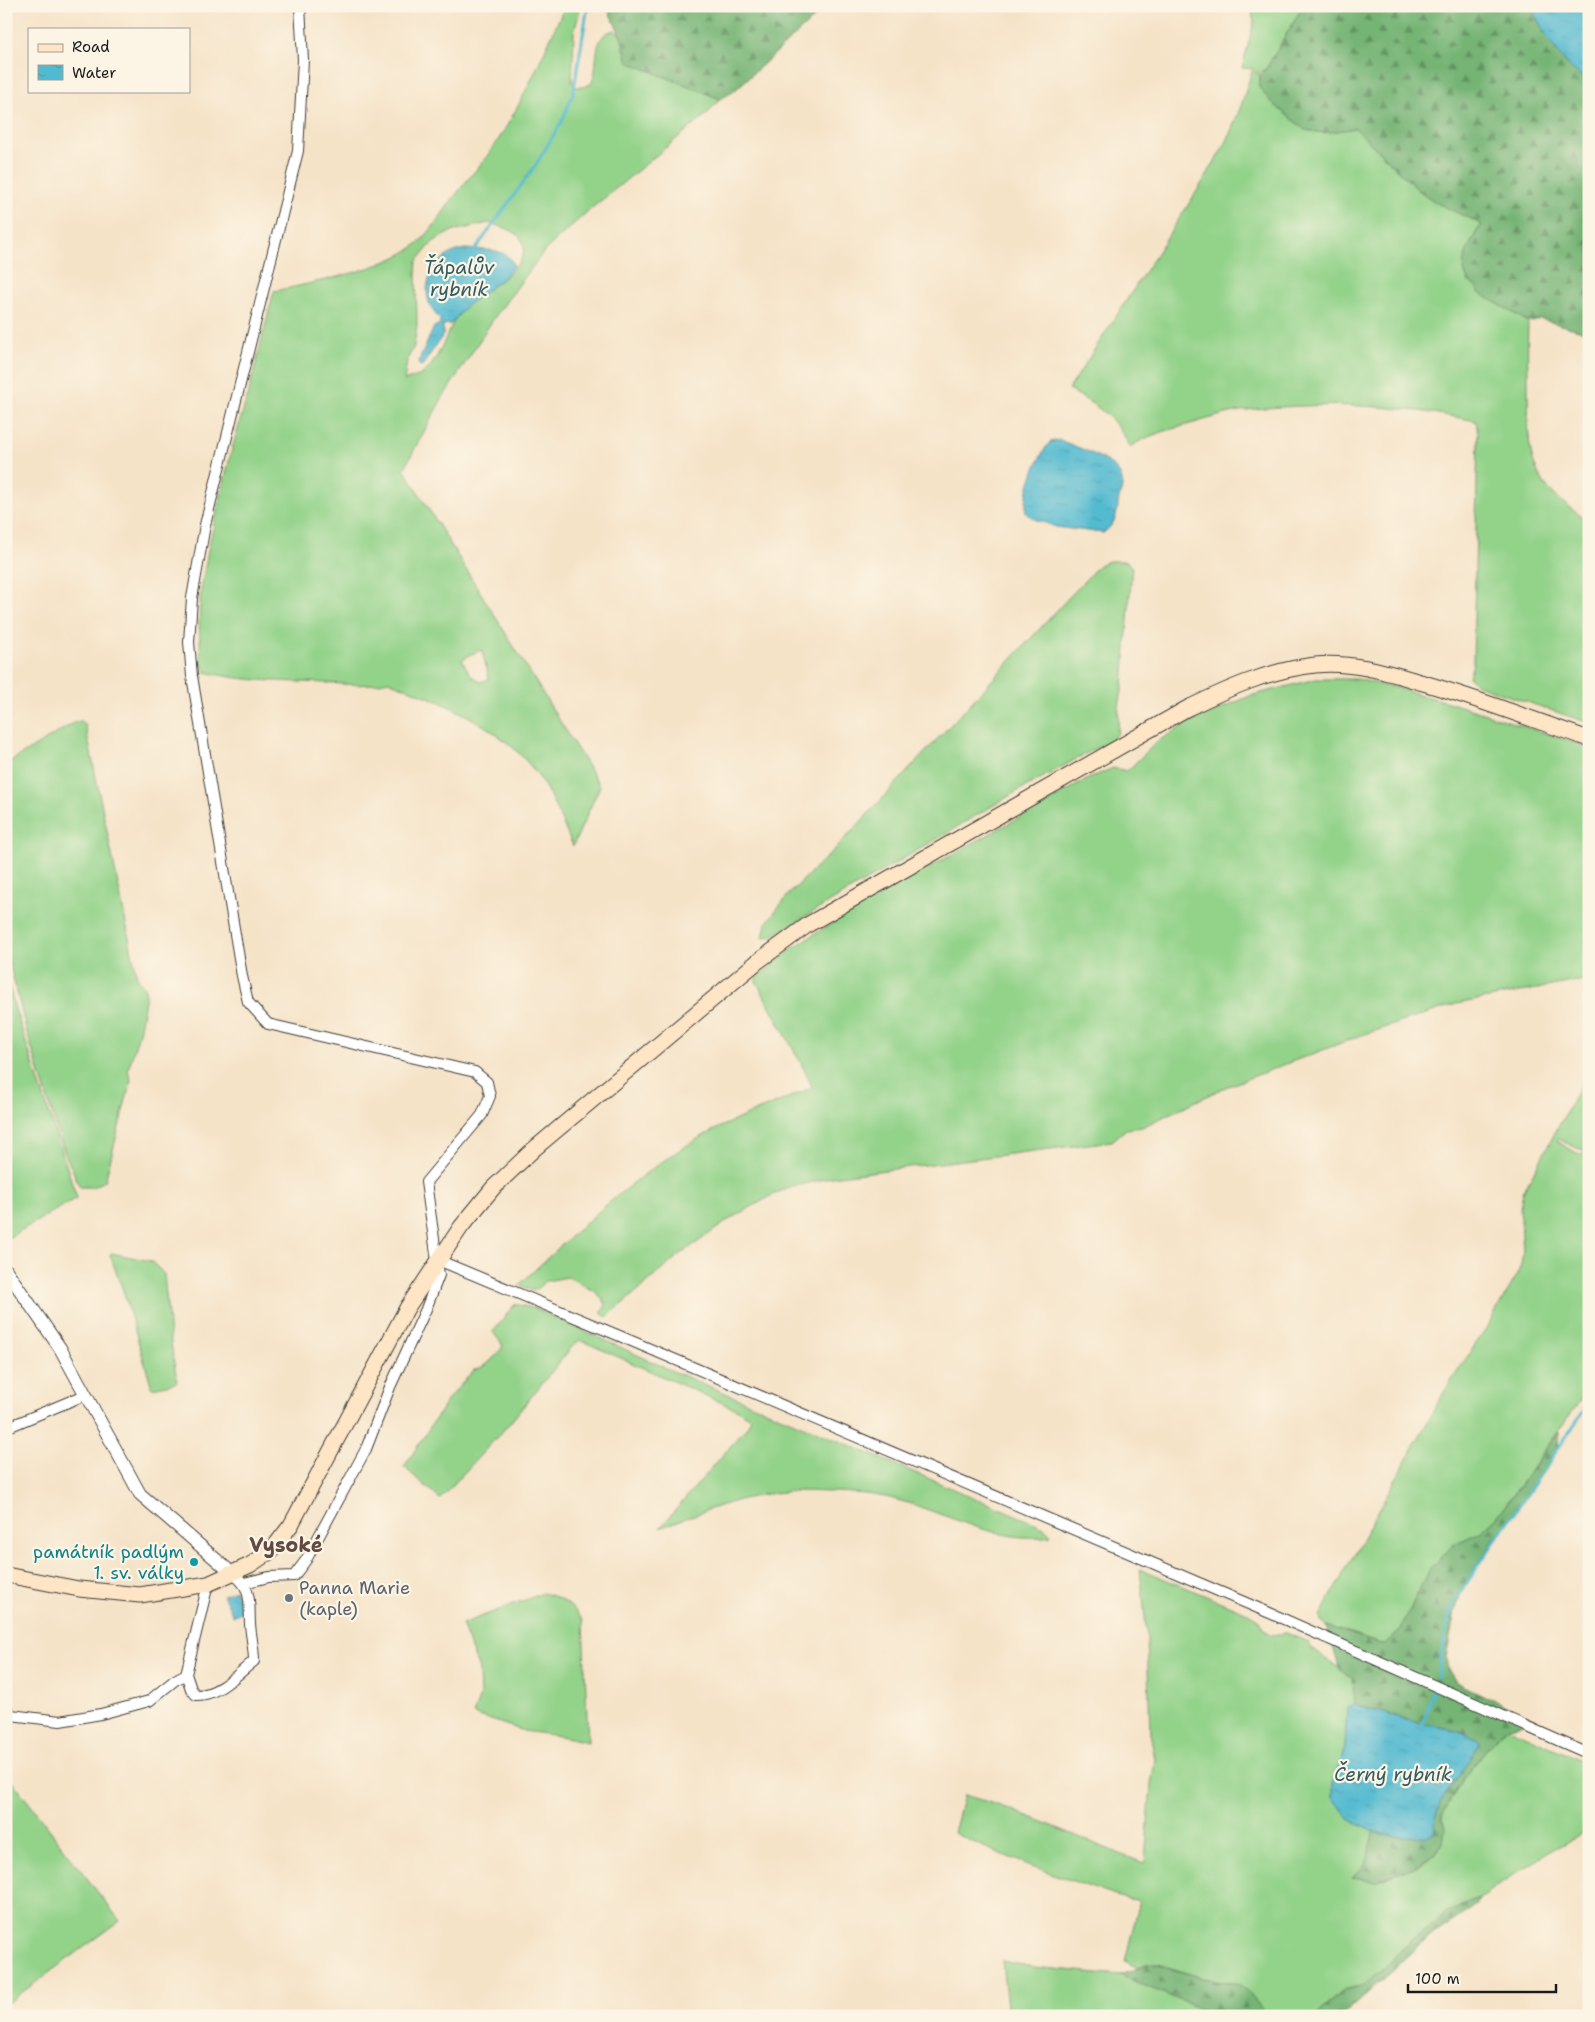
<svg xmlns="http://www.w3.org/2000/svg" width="1595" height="2022" viewBox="0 0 1595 2022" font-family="'Shantell Sans',sans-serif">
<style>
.grass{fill:#92d289;stroke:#577752;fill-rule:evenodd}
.forest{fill:url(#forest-firs);stroke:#486848}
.water{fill:url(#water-ripples);stroke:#376b76}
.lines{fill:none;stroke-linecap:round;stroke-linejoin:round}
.stream{stroke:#52bad0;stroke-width:3}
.minor-casing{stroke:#3d3a36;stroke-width:12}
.tertiary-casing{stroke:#3d3a36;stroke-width:14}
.secondary-casing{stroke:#3d3a36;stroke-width:17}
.minor{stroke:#fff;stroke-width:10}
.tertiary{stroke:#fff;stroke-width:12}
.secondary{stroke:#fde5c5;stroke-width:15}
.culture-dot{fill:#0f9aa8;stroke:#fcf5e5;stroke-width:2}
.worship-dot{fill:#6b7280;stroke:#fcf5e5;stroke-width:2}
.labels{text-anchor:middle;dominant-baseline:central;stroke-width:4.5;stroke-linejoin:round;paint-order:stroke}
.culture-label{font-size:18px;fill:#0d838f;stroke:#fcf5e5;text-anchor:end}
.worship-label{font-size:18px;fill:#5b616d;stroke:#fcf5e5;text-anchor:start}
.water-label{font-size:19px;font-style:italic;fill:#325b64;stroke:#fcf5e5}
.quarter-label{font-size:20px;font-weight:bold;fill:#604a42;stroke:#fcf5e5}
</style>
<defs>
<pattern id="forest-firs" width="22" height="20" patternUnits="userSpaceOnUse" patternTransform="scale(1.25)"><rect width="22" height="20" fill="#75b475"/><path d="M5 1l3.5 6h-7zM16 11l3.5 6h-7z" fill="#5f925f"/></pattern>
<pattern id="water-ripples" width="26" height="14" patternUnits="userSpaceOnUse" patternTransform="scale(1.25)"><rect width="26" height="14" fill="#52bad0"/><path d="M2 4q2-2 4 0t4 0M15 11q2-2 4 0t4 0" fill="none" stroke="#479fb2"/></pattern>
</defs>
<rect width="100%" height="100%" fill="#fcf5e5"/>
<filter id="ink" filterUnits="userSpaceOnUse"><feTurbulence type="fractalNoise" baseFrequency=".02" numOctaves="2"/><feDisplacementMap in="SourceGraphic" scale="10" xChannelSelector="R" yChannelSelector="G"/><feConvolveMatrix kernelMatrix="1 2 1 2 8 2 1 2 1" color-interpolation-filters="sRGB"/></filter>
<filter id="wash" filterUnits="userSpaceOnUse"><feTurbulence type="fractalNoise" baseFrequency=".0096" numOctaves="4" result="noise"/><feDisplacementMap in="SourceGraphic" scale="20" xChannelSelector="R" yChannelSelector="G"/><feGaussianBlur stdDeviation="1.12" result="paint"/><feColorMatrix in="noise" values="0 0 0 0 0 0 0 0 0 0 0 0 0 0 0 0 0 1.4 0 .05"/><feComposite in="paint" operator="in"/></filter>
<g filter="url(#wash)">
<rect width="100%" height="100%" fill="#f5e3c8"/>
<path class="grass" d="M565 6H581L574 32 572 81 576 87H583L591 84C601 66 589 35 615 30L621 36 628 62 715 96 719 100 707 114 587 212 545 250 494 318 440 402 404 469 600 786 573 846C563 825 555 803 543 783 509 729 446 703 388 681 370 687 346 684 327 683 286 681 245 682 205 672L201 662 199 622 201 589 209 545 232 449 250 387 274 291C313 283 387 269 417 244 431 233 444 210 455 196 468 178 484 162 497 142 524 100 544 52 565 6ZM489 223C502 227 523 231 524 248 525 271 480 292 465 306 447 325 443 355 425 372 419 377 411 378 404 381L407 360 414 346 417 326 416 275 417 261 433 242 452 231ZM482 650 489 679 480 682 470 674 462 660 471 654Z
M1251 6H1303L1266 69 1259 73 1253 69 1242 68 1254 22Z
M1252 71 1260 75 1259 87 1305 130 1324 133 1355 128 1417 189 1435 202 1481 224C1471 241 1459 262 1468 281L1528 322C1527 346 1528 368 1528 392 1529 421 1525 452 1541 478 1552 497 1572 509 1589 522V723L1477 685 1469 677 1473 664 1478 434 1476 421C1413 408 1366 404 1303 406 1280 407 1256 408 1234 412 1221 415 1207 419 1194 423 1172 429 1149 434 1130 447 1114 414 1098 408 1069 389L1199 188 1227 141 1241 106Z
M1109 561H1126L1132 566 1123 686 1119 706 1118 733 1113 739 1016 792 776 934 763 938 766 923 789 894 840 844 1099 565Z
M1316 679H1357L1393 687 1451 703 1589 747V979L1456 1004 1362 1035 1223 1088 1142 1127 1126 1129 1112 1141 831 1177 782 1190 733 1217 678 1256 607 1317 601 1313 606 1305 603 1299 594 1291 568 1277 546 1281 534 1291 519 1285C576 1231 633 1176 701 1137 737 1117 776 1105 812 1087L802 1065 755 979 793 948 851 911 1090 778 1113 768 1127 771 1158 741 1190 722 1250 696Z
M81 721 85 724 137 977 145 989 146 995 139 1033 128 1070 131 1080 105 1181 93 1187H80L64 1151 28 1036 6 950V764L75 722Z
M6 977 16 1012 77 1198 6 1239Z
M1589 1070V1152L1577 1148 1558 1139 1556 1141 1577 1153 1589 1155V1388L1497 1517 1481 1532 1454 1544 1429 1569 1401 1629 1386 1643 1381 1644 1327 1626 1321 1622 1320 1616 1444 1392 1485 1330 1516 1277 1521 1265 1523 1250 1520 1208 1523 1192Z
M111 1253 151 1261 164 1274 170 1336 177 1381 175 1383 152 1388 124 1293 110 1255Z
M515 1304 537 1309 668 1369 1044 1527 1051 1536C998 1545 941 1510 890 1498 872 1494 855 1493 837 1492 820 1492 802 1490 784 1492 742 1495 699 1513 660 1528L747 1427 751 1418 736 1409 580 1340 571 1348 509 1424 440 1499 404 1467 449 1398 474 1370C486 1367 497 1356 503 1346L493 1332Z
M1140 1569 1248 1613 1258 1619 1264 1630 1271 1635 1286 1633 1308 1642 1312 1649 1353 1678 1354 1705 1347 1708 1345 1748 1333 1781 1349 1819 1373 1831C1371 1852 1370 1863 1352 1878 1382 1873 1427 1874 1442 1843 1448 1831 1440 1821 1445 1810 1459 1779 1484 1752 1506 1727L1589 1764V1829L1539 1858 1479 1898 1465 1903 1411 1941 1365 1985 1343 1990 1316 2016H1269L1259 2007 1245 1989 1230 1982 1203 1978 1158 1964H1144L1138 1968 1125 1961 1139 1904 1137 1900C1115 1898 1094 1888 1073 1881 1034 1867 992 1852 954 1833L964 1795C1026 1811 1083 1841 1144 1863L1145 1862 1151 1785 1155 1759 1150 1733 1147 1636Z
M543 1593C560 1597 574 1606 583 1621L588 1742 566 1737 524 1731 473 1714 480 1696 479 1670 462 1624Z
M6 1773 120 1921 6 2004Z
M1002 1961 1034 1967 1120 1975 1217 2016H1008Z"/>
<path class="forest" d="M606 6H827L733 92 720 99 628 62 621 36Z
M1303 6H1531C1543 31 1564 67 1589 81V333L1540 319 1533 322 1525 320 1478 292V289C1450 268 1469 249 1481 224L1435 202 1417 189 1355 128 1324 133 1305 130 1271 102 1259 87 1260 75 1266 69Z
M1559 1432 1558 1450 1512 1518 1495 1538 1464 1586 1455 1611 1446 1658 1448 1669 1456 1682 1535 1720 1506 1727 1483 1753 1456 1790 1445 1810 1442 1819 1445 1828 1443 1842 1432 1856 1414 1867 1376 1882 1352 1878C1370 1862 1370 1854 1373 1831L1382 1835 1427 1837 1434 1832C1436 1805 1445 1792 1463 1771L1456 1730 1423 1724 1354 1705 1353 1678 1339 1668 1327 1626 1381 1644 1386 1643 1401 1629 1429 1569 1454 1544 1481 1532 1497 1517Z
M1479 1898 1477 1905 1427 1939 1342 2016H1316L1343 1990 1365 1985 1411 1941 1447 1913Z
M1151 1963 1203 1978 1241 1985 1269 2016H1217L1120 1975Z"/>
<path class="water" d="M1531 6H1589V81C1562 66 1544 34 1531 6Z
M466 249C484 251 507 246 514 266L502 279 466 306 451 324 443 325V335L423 365 420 366 418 363 434 327 440 324V319C413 294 432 253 466 249Z
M1060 440C1077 448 1120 460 1122 481 1123 488 1119 497 1118 504 1118 515 1113 527 1103 533L1056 527 1032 518 1026 512C1024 491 1037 458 1050 442Z
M235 1590 244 1610 233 1616 223 1595Z
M1354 1705 1423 1724 1456 1730 1477 1738 1479 1743C1463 1779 1437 1790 1434 1832L1427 1837 1382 1835 1349 1819 1333 1797V1781L1345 1748 1347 1708Z"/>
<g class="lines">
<path class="stream" d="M475 250 537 163 562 121 573 94 588 6
M1437 1677 1450 1612 1464 1587 1589 1403
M1423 1724 1434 1689"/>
</g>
</g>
<g filter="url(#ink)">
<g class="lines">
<g class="minor-casing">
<path id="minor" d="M438 1260 615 1334 1279 1617 1589 1754
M6 1428 85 1395
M244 1583 269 1577 294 1576 306 1560 366 1449 390 1387 426 1309 439 1275 426 1182 482 1115 490 1096 487 1082 475 1072 268 1024 248 1002 242 976 192 676 189 642 192 598 205 525 298 151 303 60 300 6
M208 1584 186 1674 191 1689 196 1695C217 1696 238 1674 254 1661 254 1649 251 1637 250 1624 249 1609 252 1590 239 1579
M6 1707 11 1715 60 1721 101 1714 149 1701 175 1680 186 1674"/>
</g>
<g class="tertiary-casing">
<path id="tertiary" d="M6 1270 60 1348 140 1494 233 1574"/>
</g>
<g class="secondary-casing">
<path id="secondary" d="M6 1575 79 1589 140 1595 208 1584 250 1565 271 1551 291 1525 407 1308 461 1227 493 1188 534 1149 757 962 809 924 1186 709C1227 689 1269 670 1315 665 1350 661 1386 672 1420 682 1477 698 1533 720 1589 739"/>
</g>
<use href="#minor" class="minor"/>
<use href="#tertiary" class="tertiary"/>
<use href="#secondary" class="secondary"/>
</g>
</g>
<circle class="culture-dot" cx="194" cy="1562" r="5"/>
<circle class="worship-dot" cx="289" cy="1598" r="5"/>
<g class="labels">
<g class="culture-label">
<text x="184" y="1552">památník padlým<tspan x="184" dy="21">1. sv. války</tspan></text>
</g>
<g class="worship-label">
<text x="299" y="1588">Panna Marie<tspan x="299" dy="21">(kaple)</tspan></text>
</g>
<g class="water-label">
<text x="459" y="267">Ťápalův<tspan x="459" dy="22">rybník</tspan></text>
<text x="1393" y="1774">Černý rybník</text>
</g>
<g class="quarter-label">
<text x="286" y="1545">Vysoké</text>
</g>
</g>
<rect width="1595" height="2022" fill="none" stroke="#fcf5e5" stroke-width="25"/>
<rect x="28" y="28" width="162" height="65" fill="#fcf5e5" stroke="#a29e95"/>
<rect x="38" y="44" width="25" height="8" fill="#fde5c5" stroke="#a29e95"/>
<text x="72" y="52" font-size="15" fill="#1c1c1c">Road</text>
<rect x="38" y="65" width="25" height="15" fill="url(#water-ripples)" stroke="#a29e95"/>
<text x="72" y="78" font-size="15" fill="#1c1c1c">Water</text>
<path d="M1408 1984v8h148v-8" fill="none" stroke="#1c1c1c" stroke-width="2.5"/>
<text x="1415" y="1984" font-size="15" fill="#1c1c1c" stroke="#fcf5e5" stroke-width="4" paint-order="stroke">100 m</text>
</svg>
